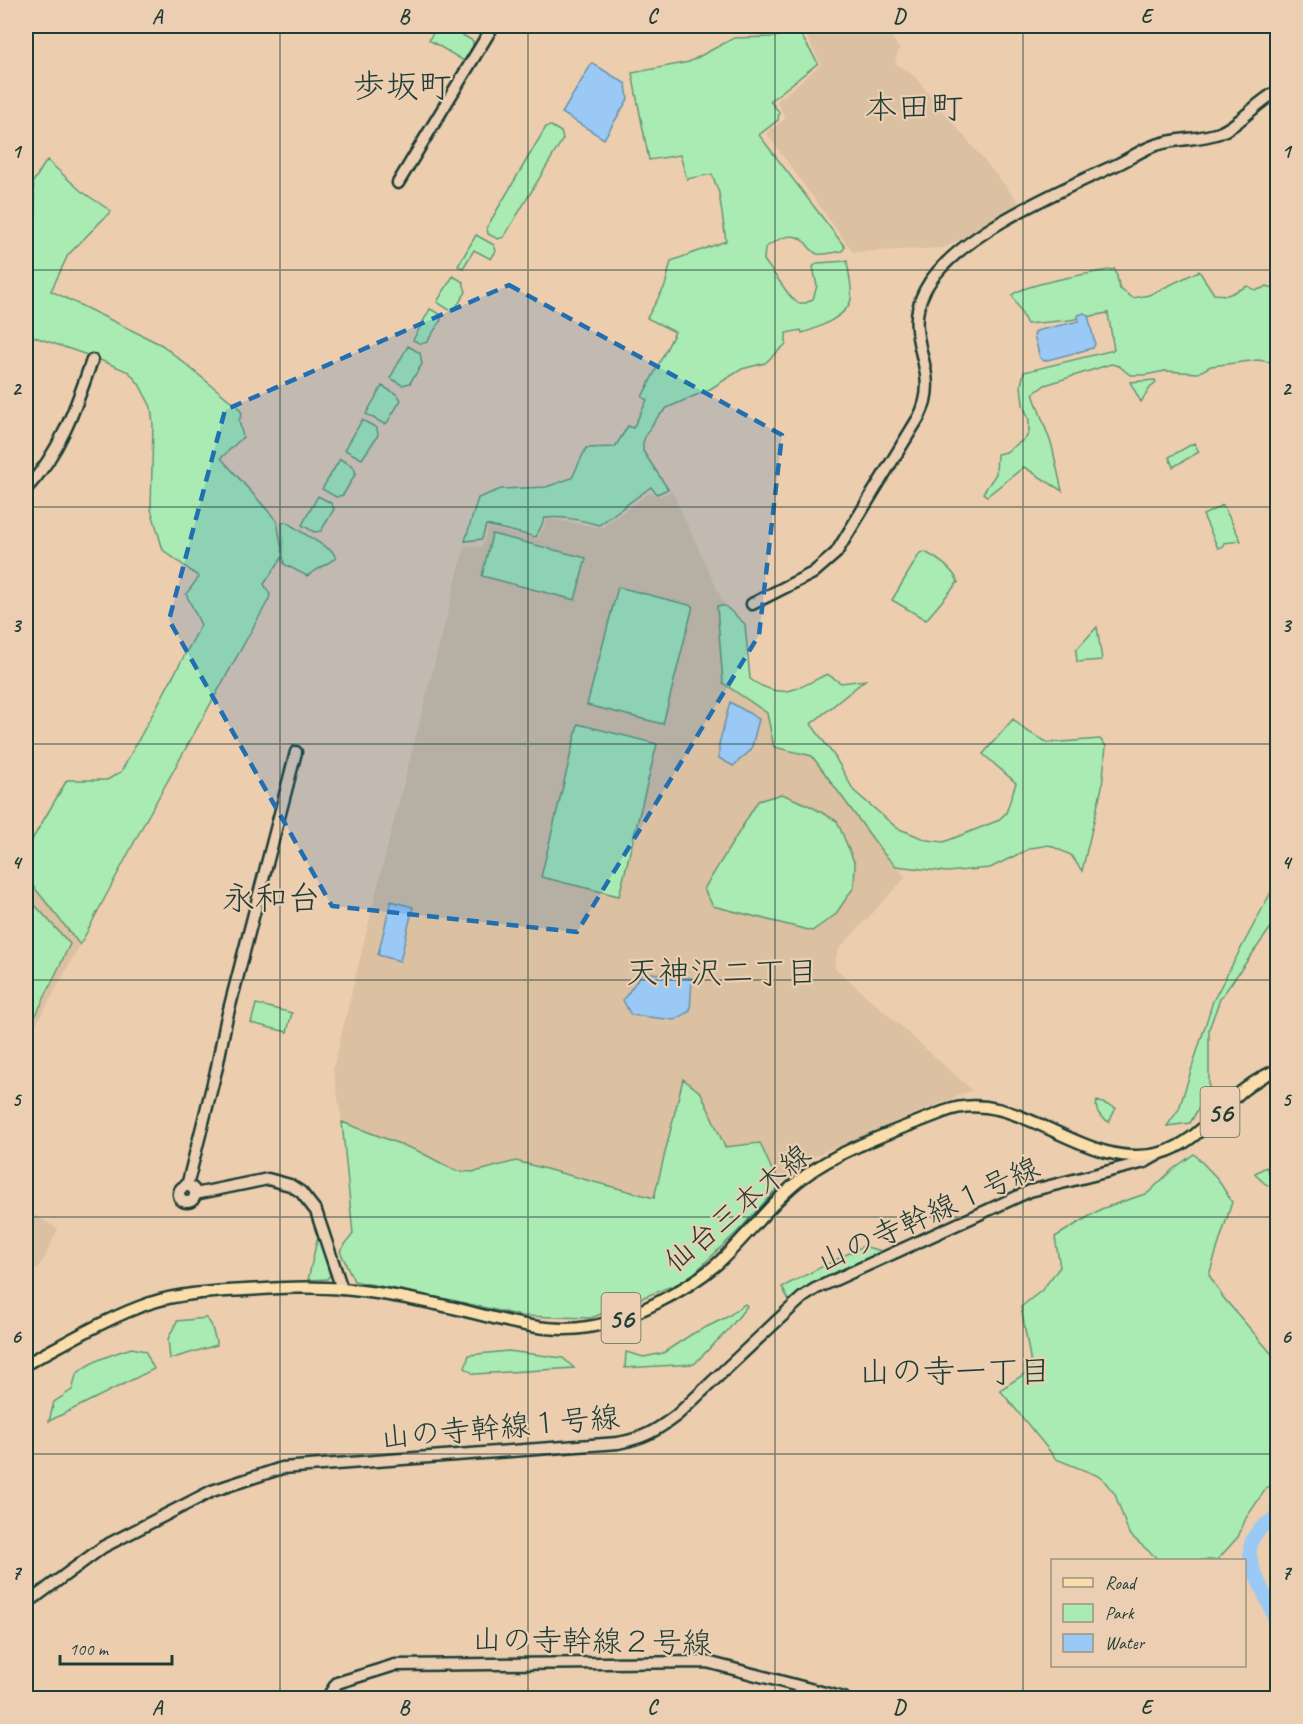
<svg xmlns="http://www.w3.org/2000/svg" width="1303" height="1724" viewBox="0 0 1303 1724" font-family="Caveat,'Klee One',sans-serif">
<style>
.built{fill:#dbc0a1}
.green{fill:#aaebb4;stroke:#649474;stroke-width:1.5}
.water{fill:#9ac9f5;stroke:#6991a8;stroke-width:1.5}
.lines{fill:none;stroke-linecap:round;stroke-linejoin:round}
.river{stroke:#9ac9f5;stroke-width:14}
.secondary-casing{stroke:#1f3d34;stroke-width:15}
.primary-casing{stroke:#1f3d34;stroke-width:15}
.secondary{stroke:#eccfb3;stroke-width:10}
.primary{stroke:#fbddab;stroke-width:10}
.marked{fill:#1f6fb2;fill-opacity:0.2;stroke:#1f6fb2;stroke-width:4.5;stroke-dasharray:12 8;stroke-linejoin:round}
.grid{fill:none;stroke:#1f3d34;stroke-width:1.5;stroke-opacity:0.55}
.labels{text-anchor:middle;dominant-baseline:central;stroke-width:4.5;stroke-linejoin:round;paint-order:stroke}
.shield{fill:#eccfb3;stroke:#5c695a;stroke-width:1.5}
.shield-label{font-size:28px;font-weight:bold;fill:#1f3d34}
.street-label{font-size:30px;fill:#1f3d34;stroke:#eccfb3}
.neighbourhood-label{font-size:32px;fill:#1f3d34;stroke:#eccfb3}
.quarter-label{font-size:33px;fill:#1f3d34;stroke:#eccfb3}
.neatline{fill:none;stroke:#1f3d34;stroke-width:2}
.grid-label{font-size:20px;text-anchor:middle;font-weight:bold;fill:#1f3d34}
</style>
<rect width="100%" height="100%" fill="#ecceaf"/>
<filter id="ink" filterUnits="userSpaceOnUse"><feTurbulence type="fractalNoise" baseFrequency=".0167" numOctaves="2"/><feDisplacementMap in="SourceGraphic" scale="12" xChannelSelector="R" yChannelSelector="G"/><feConvolveMatrix kernelMatrix="1 2 1 2 8 2 1 2 1" color-interpolation-filters="sRGB"/></filter>
<g filter="url(#ink)">
<path class="built" d="M826 26H885L899 49 895 63 915 77 1022 206 944 248 853 252 766 133 786 118 776 102 821 64 807 38Z
M672 491 725 606H717L723 683 767 713 774 747 812 756 884 854 906 877 838 950 834 967 972 1090 817 1155 789 1174 779 1186 760 1143 725 1147 701 1093 654 1198 516 1161 475 1172 456 1171 418 1151 342 1122 333 1069 389 840 465 545 482 547 488 528 538 539 548 519 602 528 649 493 660 496Z
M26 887H34L75 937 80 945 26 1043Z
M26 1210 58 1229 45 1257 26 1284Z"/>
<path class="green" d="M437 26H447L473 41V46L464 61 429 40Z
M799 32 818 63 770 101 779 112 778 120 759 135 845 247 842 251C835 252 825 255 818 254 812 253 808 245 804 241 792 230 776 240 765 248L764 260 790 296 798 303H806L813 299 817 286 813 267 817 263 847 261C848 271 853 290 851 299 848 316 816 329 802 333L801 330 786 333V344L765 363 742 369 710 389 667 408 657 418 646 434 643 443V451L668 489 657 494 651 487 599 525C581 520 564 516 545 518L536 537 486 525 482 539 465 541 478 498 501 489 546 487 572 478 586 448 615 447 628 426 633 428 647 400 642 397 675 332 647 318 665 286 671 261 726 241 719 193 712 174 687 179 680 155 649 160 632 73 689 62 734 38 773 37Z
M551 126 561 132 563 139 504 237 498 239 488 234 487 227 546 127Z
M47 160 81 191 111 211 68 255 51 291 162 345 238 407 242 413 239 421 243 437 221 458 277 521 283 555 282 523 286 522 332 551 336 558 307 576 284 564 283 556 264 584 270 595 269 599 147 818 80 945 34 887 26 879V850L67 780H107L121 772 201 625 186 594 199 577 163 550 151 509 153 425 151 407 139 384 129 372 93 357 26 334V222L36 215 33 182Z
M476 235 494 245 496 251 491 259 474 250 463 268 458 266Z
M1115 269 1120 289 1133 298 1149 295 1199 271 1214 294 1228 295 1248 286C1255 292 1259 290 1267 286L1277 289V369L1270 362 1258 360 1211 366 1198 373 1165 371 1145 375H1130L1119 366 1111 364 1045 385 1033 394 1052 446 1062 491 1024 467 987 496 983 493 996 474 997 454 1006 452 1026 438 1029 432V420L1023 404 1021 385 1024 372 1114 350 1108 313 1070 320 1027 324 1012 295C1024 284 1096 272 1115 269Z
M453 276 463 282 466 292 455 309 451 311 437 302Z
M430 309 440 314 441 320 427 342 421 344 413 340Z
M408 346 420 353 422 364 410 383 402 385 390 378Z
M1155 380 1156 383 1150 388 1141 402 1130 382Z
M382 386 398 395 401 400 387 423 384 424 366 414Z
M362 420 377 428 378 435 362 459 345 450Z
M1194 443 1199 452 1173 467 1169 457Z
M340 459 353 466 356 473 343 495 336 497 322 489Z
M318 496 331 503 334 509 321 531 314 532 302 525Z
M1223 505 1241 541 1224 543V546L1218 548 1203 515Z
M492 534 586 558 575 600 482 576Z
M925 552C937 558 953 569 958 582L926 620 892 600 920 553Z
M618 587 693 606 663 724 587 705Z
M717 606H725L745 624 750 679C782 701 795 690 827 674L841 683 865 680 811 724 835 757 854 791 897 828 927 840 944 842 997 821 1006 813 1016 783 983 754 1013 719 1025 730 1048 743 1100 739 1106 746 1102 787 1082 871 1071 855 1049 845 1031 848 990 868 947 872 896 866 884 854 812 756 774 747 767 713 723 683Z
M1097 627 1102 660 1077 662 1076 650Z
M578 724 657 744 619 896 541 877Z
M782 794 810 806 837 821 855 864 854 887 835 915 812 931 713 906 704 889 758 801Z
M1277 881V919L1220 999 1209 1029V1091L1190 1123 1167 1126 1179 1109 1213 1001Z
M26 895 70 944 36 1015 26 1009Z
M256 1004 292 1013 287 1032 251 1023Z
M683 1079 701 1093 725 1147 760 1143 779 1186 739 1230 687 1280 591 1318 521 1316 456 1301 354 1281 340 1251 353 1234 342 1122 418 1151 456 1171 475 1172 516 1161 654 1198Z
M1097 1101 1116 1108 1109 1122C1101 1117 1094 1112 1097 1101Z
M1194 1154 1217 1178 1232 1202 1209 1275 1222 1296 1277 1360V1486L1267 1487 1246 1518 1238 1537 1217 1560H1159L1129 1534 1115 1494 1101 1477 1056 1459 1000 1390 1032 1369 1021 1307 1042 1290 1060 1267 1055 1237 1101 1209 1148 1193 1173 1169Z
M1266 1167 1277 1188V1189C1267 1186 1261 1182 1255 1173Z
M320 1239 330 1275 327 1279 308 1280 317 1240Z
M863 1246 885 1252C852 1266 818 1278 789 1300L782 1287Z
M745 1304 747 1306 729 1329 694 1364 625 1368 626 1352 644 1357 663 1353 692 1334 727 1317Z
M206 1318 211 1324 217 1345 170 1359 168 1339 177 1321Z
M132 1348 145 1351 154 1369 49 1421 54 1402 72 1390C74 1386 74 1380 76 1376 83 1363 119 1352 132 1348Z
M508 1351 563 1358 574 1368 474 1374 465 1368 469 1355Z"/>
<path class="water" d="M592 63 626 84 628 99 604 139 562 113Z
M1084 313 1088 315 1095 344 1093 348 1044 361 1040 358 1034 335 1036 331 1079 321 1078 315Z
M730 702 759 719 751 750 733 766 719 758V744Z
M391 901 413 907 400 961 378 955Z
M643 972 692 978 690 1011 675 1020 631 1015 623 1000Z"/>
<g class="lines">
<path class="river" d="M1278 942V957
M1278 1517C1233 1539 1252 1566 1267 1600 1272 1610 1275 1620 1278 1631"/>
<g class="secondary-casing">
<path id="secondary" d="M398 183 493 26
M26 489C60 453 76 407 92 360
M752 604 813 573 836 553 919 417C944 368 899 340 925 290 953 236 1061 190 1116 165 1130 159 1142 149 1156 145 1177 138 1199 140 1219 133 1240 125 1256 102 1278 91
M187 1186 217 1067 226 1021 296 752
M179 1194a8 8 0 1 1 16 0a8 8 0 1 1-16 0Z
M195 1194 268 1179 290 1185 301 1192 316 1211 342 1289
M26 1604 103 1547 212 1491 282 1468 618 1443C644 1438 656 1431 677 1415L780 1318 803 1297 815 1289 1030 1191 1145 1162 1161 1153
M327 1698 337 1683 395 1665 707 1662 844 1698"/>
</g>
<g class="primary-casing">
<path id="primary" d="M26 1364C66 1343 106 1318 150 1303 181 1293 213 1292 245 1290 277 1288 310 1286 342 1289 372 1291 402 1297 431 1303 480 1312 538 1336 588 1327 628 1321 686 1291 717 1264 748 1236 771 1201 805 1176 840 1149 901 1129 943 1112 1018 1083 1082 1174 1161 1153 1191 1145 1210 1120 1232 1100 1245 1087 1261 1077 1278 1069"/>
</g>
<use href="#secondary" class="secondary"/>
<use href="#primary" class="primary"/>
</g>
</g>
<path class="marked" d="M509 285 782 435 759 635 577 932 332 906 169 620 225 410Z"/>
<path class="grid" d="M280 26V1698M528 26V1698M775 26V1698M1023 26V1698M26 270H1278M26 507H1278M26 744H1278M26 980H1278M26 1217H1278M26 1454H1278"/>
<g class="labels">
<g class="shield">
<rect x="1200.5" y="1087" width="39" height="50" rx="4.5"/>
<rect x="601.5" y="1293" width="39" height="50" rx="4.5"/>
</g>
<g class="shield-label">
<text x="1220" y="1112">56</text>
<text x="621" y="1318">56</text>
</g>
<g class="street-label">
<text transform="translate(737 1208) rotate(-40)">仙台三本木線</text>
<text transform="translate(928 1214) rotate(-24)">山の寺幹線１号線</text>
<text transform="translate(500 1427) rotate(-5)">山の寺幹線１号線</text>
<text transform="translate(592 1641) rotate(1)">山の寺幹線２号線</text>
</g>
<g class="neighbourhood-label">
<text x="722" y="972">天神沢二丁目</text>
<text x="955" y="1371">山の寺一丁目</text>
</g>
<g class="quarter-label">
<text x="402" y="86">歩坂町</text>
<text x="914" y="107">本田町</text>
<text x="271" y="898">永和台</text>
</g>
</g>
<rect width="1303" height="1724" fill="none" stroke="#eccfb3" stroke-width="66"/>
<rect x="1051" y="1559" width="195" height="108" fill="#eccfb3" stroke="#9a9580" stroke-width="1.5"/>
<rect x="1063" y="1578" width="30" height="9" fill="#fbddab" stroke="#9a9580" stroke-width="1.5"/>
<text x="1105" y="1589" font-size="18" fill="#1f3d34">Road</text>
<rect x="1063" y="1604" width="30" height="18" fill="#aaebb4" stroke="#9a9580" stroke-width="1.5"/>
<text x="1105" y="1619" font-size="18" fill="#1f3d34">Park</text>
<rect x="1063" y="1634" width="30" height="18" fill="#9ac9f5" stroke="#9a9580" stroke-width="1.5"/>
<text x="1105" y="1649" font-size="18" fill="#1f3d34">Water</text>
<path d="M60 1655v9h112v-9" fill="none" stroke="#1f3d34" stroke-width="3"/>
<text x="69" y="1655" font-size="18" fill="#1f3d34" stroke="#eccfb3" stroke-width="4.5" paint-order="stroke">100 m</text>
<rect x="33" y="33" width="1237" height="1658" class="neatline"/>
<g class="grid-label">
<text x="157" y="23">A</text>
<text x="404" y="23">B</text>
<text x="652" y="23">C</text>
<text x="899" y="23">D</text>
<text x="1146" y="23">E</text>
<text x="16" y="158">1</text>
<text x="1286" y="158">1</text>
<text x="16" y="395">2</text>
<text x="1286" y="395">2</text>
<text x="16" y="632">3</text>
<text x="1286" y="632">3</text>
<text x="16" y="869">4</text>
<text x="1286" y="869">4</text>
<text x="16" y="1106">5</text>
<text x="1286" y="1106">5</text>
<text x="16" y="1343">6</text>
<text x="1286" y="1343">6</text>
<text x="16" y="1579">7</text>
<text x="1286" y="1579">7</text>
<text x="157" y="1714">A</text>
<text x="404" y="1714">B</text>
<text x="652" y="1714">C</text>
<text x="899" y="1714">D</text>
<text x="1146" y="1714">E</text>
</g>
</svg>
